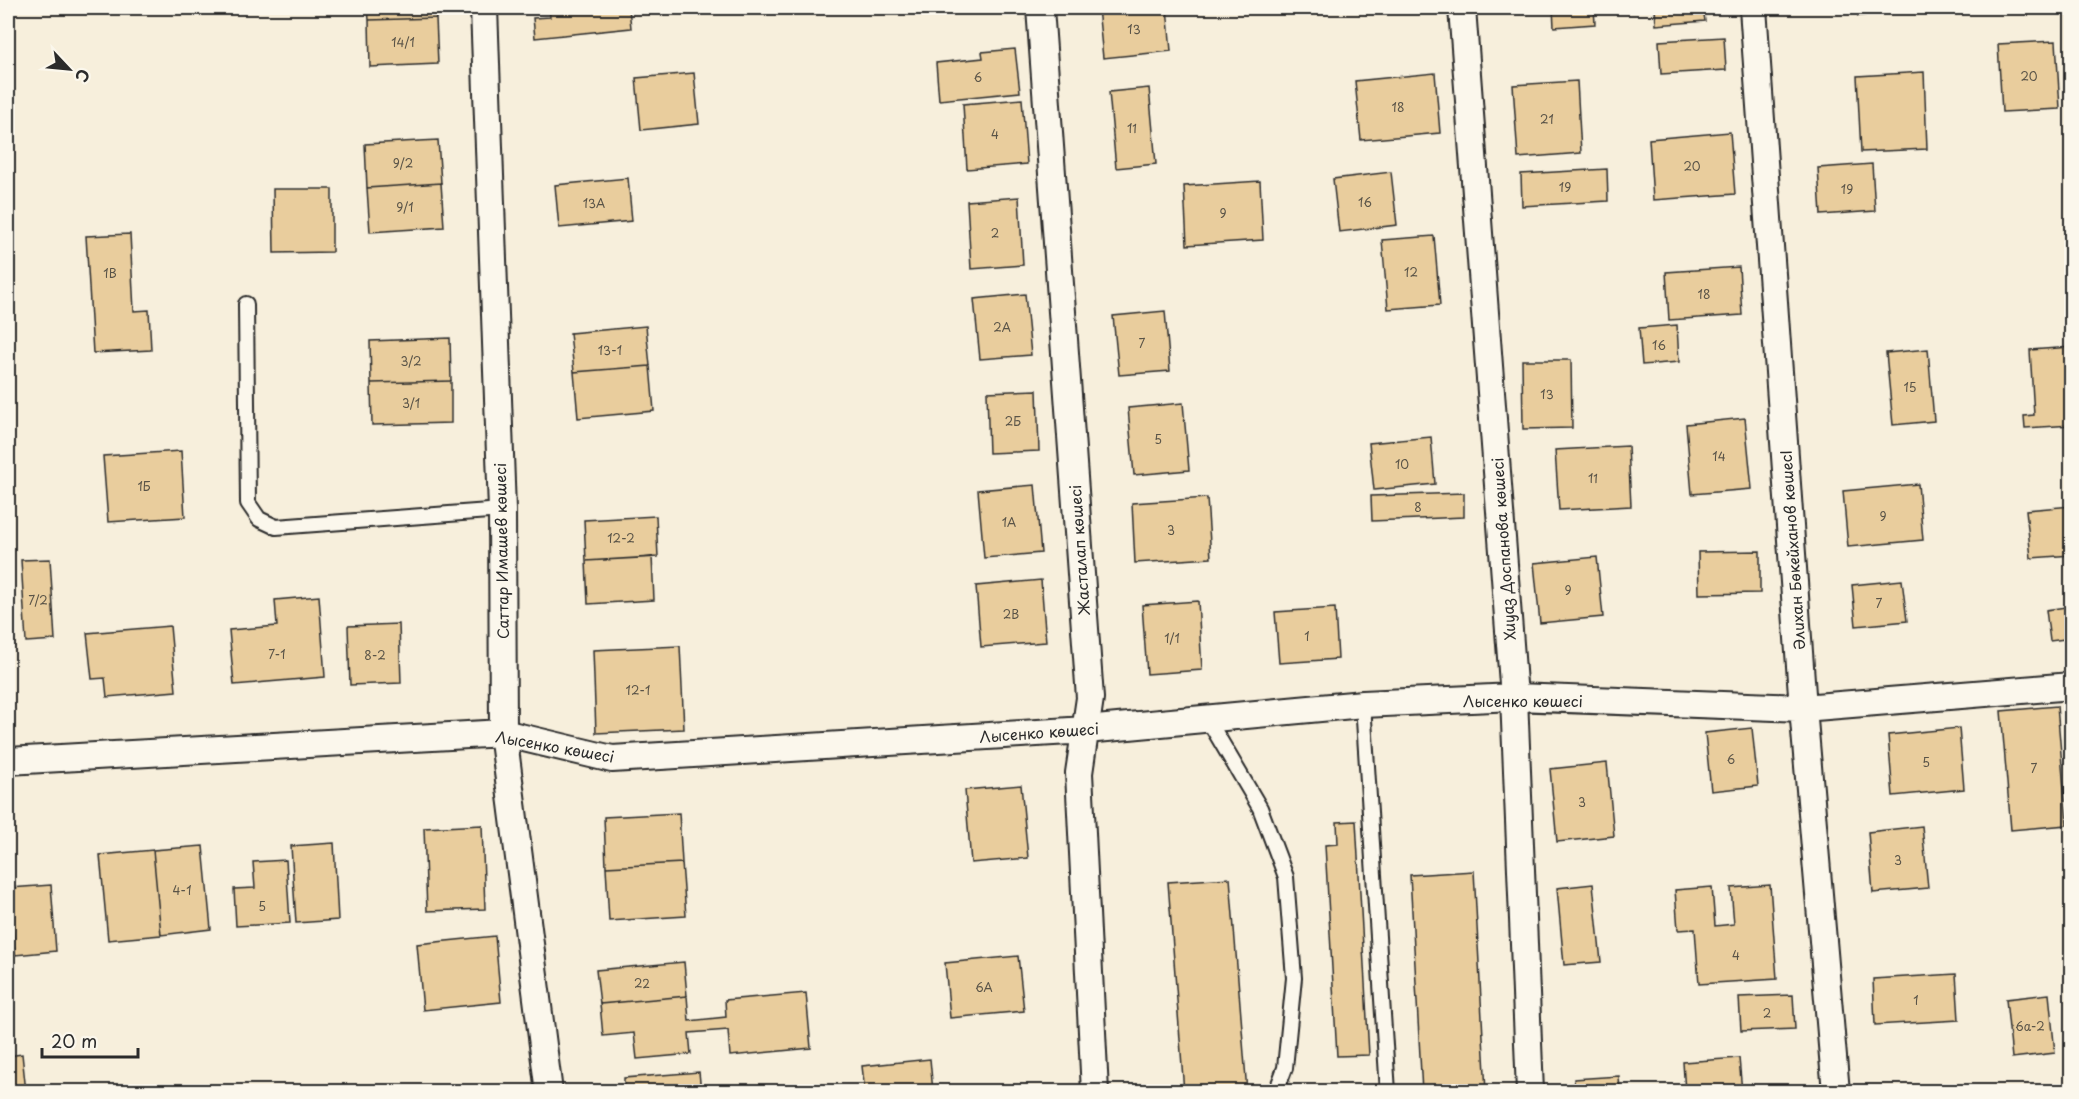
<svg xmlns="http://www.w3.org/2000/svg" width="2079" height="1099" viewBox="0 0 2079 1099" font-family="'Playpen Sans',sans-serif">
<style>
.building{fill:#e9cd9d;stroke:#2b2b2b;stroke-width:1.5}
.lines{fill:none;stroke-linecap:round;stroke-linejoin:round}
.lane-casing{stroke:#2b2b2b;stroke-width:18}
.street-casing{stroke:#2b2b2b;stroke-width:30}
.lane{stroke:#fbf7ec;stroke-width:14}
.street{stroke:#fbf7ec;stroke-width:26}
.labels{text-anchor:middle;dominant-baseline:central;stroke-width:4.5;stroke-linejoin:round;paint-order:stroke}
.number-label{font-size:12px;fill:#5a5448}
.street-label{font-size:15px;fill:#2b2b2b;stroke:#fbf7ec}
</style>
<rect width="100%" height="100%" fill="#f7efdc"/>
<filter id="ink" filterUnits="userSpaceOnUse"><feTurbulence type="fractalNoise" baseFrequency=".0167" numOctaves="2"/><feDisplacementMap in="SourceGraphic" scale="12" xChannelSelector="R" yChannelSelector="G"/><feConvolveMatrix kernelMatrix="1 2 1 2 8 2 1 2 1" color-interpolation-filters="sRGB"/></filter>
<g filter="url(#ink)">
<path class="building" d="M368 8H436V18L369 20Z
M549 8H629L631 28 535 38 533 18 550 17Z
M1098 8H1167L1171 51 1103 58Z
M1553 8H1594L1595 24 1554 27Z
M1655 8H1703L1705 21 1656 25Z
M1857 8H1916V11L1858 16Z
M436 18 438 64 370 67 369 20Z
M1724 37 1726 70 1661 74 1659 41Z
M2056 41 2060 109 2002 112 1998 44Z
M1015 49 1020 92 939 100 936 63 983 58 982 52Z
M1924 72 1927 149 1861 152 1857 76Z
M694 73 699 124 641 130 636 78Z
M1435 73 1440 133 1361 140 1355 81Z
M1577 81 1581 153 1518 158 1513 85Z
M1149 88 1156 164 1116 168 1109 92Z
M1022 99 1027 164 967 169 963 104Z
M1730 132 1735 194 1653 200 1649 139Z
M438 140 441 183 367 188 365 144Z
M1872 164 1875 211 1821 215 1818 168Z
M1607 169 1608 201 1522 206 1521 174Z
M1391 172 1397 225 1339 232 1333 179Z
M628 178 632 221 559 228 555 185Z
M1260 181 1263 240 1187 245 1184 186Z
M441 183 444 227 370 232 367 188Z
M273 189H332V252L274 253Z
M1019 197 1023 265 971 269 967 201Z
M130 234 134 311 149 310 151 350 93 353 86 236Z
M1434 236 1440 305 1388 309 1382 240Z
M1739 267 1742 315 1669 320 1666 272Z
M1025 294 1031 355 980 359 974 299Z
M1165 311 1170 371 1119 375 1113 316Z
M1677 325 1679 362 1642 365 1639 328Z
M646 326 650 366 574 372 570 333Z
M450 338 451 381 371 383 370 341Z
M2072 347V425L2025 428 2024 416 2034 415 2030 350Z
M1928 349 1934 421 1893 425 1886 353Z
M1522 360H1571L1572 428 1523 429Z
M650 366 654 411 578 418 574 372Z
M451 381V423L372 425 371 383Z
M1037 390 1039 451 989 453 987 392Z
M1183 403 1189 470 1134 475 1128 408Z
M1745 418 1752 489 1692 494 1686 424Z
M1431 437 1435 484 1374 490 1369 443Z
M1628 446 1631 506 1559 510 1555 450Z
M181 451 185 517 108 522 103 456Z
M1918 484 1923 540 1848 547 1843 491Z
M1035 485 1041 553 984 558 978 490Z
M1464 493V517L1372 521 1371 496Z
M1207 498 1211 558 1135 563 1132 503Z
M2072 506V555L2031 558 2026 510Z
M656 516 658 557 586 561 584 520Z
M1760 551V593L1699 594 1698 552Z
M652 557 654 600 588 604 586 561Z
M1597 557 1603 617 1540 623 1534 563Z
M50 559 55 640 26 642 21 560Z
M1041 580 1046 642 981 647 976 586Z
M1902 580 1907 621 1856 626 1852 585Z
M319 596 325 677 234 685 229 630 277 626 275 600Z
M1198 601 1202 670 1147 674 1142 605Z
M2072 606V638L2050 641 2046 610Z
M1335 608 1338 659 1279 663 1275 612Z
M399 624 401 683 350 685 348 626Z
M170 626 176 691 107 697 105 678 92 679 87 633Z
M680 646 684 729 596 733 593 650Z
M8 667 12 710H8Z
M2057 706 2067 825 2011 830 2001 711Z
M1752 728 1758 786 1711 791 1705 733Z
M1959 728 1964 789 1893 796 1888 735Z
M1607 763 1614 836 1557 842 1550 769Z
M1021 785 1028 858 971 863 965 790Z
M679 813 682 863 606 867 604 817Z
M1356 821 1369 1055 1337 1056 1325 845 1338 844 1337 822Z
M482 825 485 909 427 911 424 828Z
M1922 826 1928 888 1873 893 1868 832Z
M334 843 338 920 296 923 291 846Z
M203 846 211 929 161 935 153 850Z
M153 850 161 935 108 940 100 855Z
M286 860 290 923 236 926 234 889 255 888 253 862Z
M682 863 686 916 609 921 606 867Z
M1474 871 1486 1092H1422L1410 875Z
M1230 878 1247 1092H1184L1168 882Z
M1593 884 1601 962 1564 965 1557 888Z
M51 885 56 951 15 955 10 888Z
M1770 885 1777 979 1699 984 1695 929 1678 930 1675 890 1712 887 1715 926 1734 924 1731 888Z
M8 888H10L15 955 8 956Z
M495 936 501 1002 423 1010 417 944Z
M1018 956 1024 1011 950 1018 945 963Z
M684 962 687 996 600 1004 596 970Z
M1956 974 1959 1020 1875 1025 1873 979Z
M806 993 811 1048 730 1056 728 1030 689 1033 691 1054 637 1059 634 1033 603 1036 600 1004 687 996 689 1021 726 1017 725 1000Z
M2049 994 2055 1053 2012 1058 2006 999Z
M1793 995 1795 1029 1741 1031 1739 997Z
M22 1054 26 1092H8V1056Z
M1739 1058 1742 1092H1685L1683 1062Z
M930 1059 933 1092H865L862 1066Z
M699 1072 701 1092H624V1078Z
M1619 1076 1620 1092H1575L1574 1079Z
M432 1086V1092H390V1087Z"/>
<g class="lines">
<g class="lane-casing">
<path id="lane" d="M246 304 248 503 259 519 276 527 502 510
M1363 704 1388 1092
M1207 718 1260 808 1286 877 1294 978 1285 1068 1276 1092"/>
</g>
<g class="street-casing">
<path id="street" d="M484 8 502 510 503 733 549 1092
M1040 8 1090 698 1079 773 1095 1092
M1462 8 1514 697 1530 1092
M1753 8 1803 708 1836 1092
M8 761 503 733 612 759 1086 730 1363 704 1514 697 1803 708 2072 686"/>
</g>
<use href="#lane" class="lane"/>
<use href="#street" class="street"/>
</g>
</g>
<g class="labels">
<g class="number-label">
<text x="1134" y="29">13</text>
<text x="403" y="42">14/1</text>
<text x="2029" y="76">20</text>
<text x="978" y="77">6</text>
<text x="1398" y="107">18</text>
<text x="1547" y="119">21</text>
<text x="1132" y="128">11</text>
<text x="995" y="134">4</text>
<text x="403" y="163">9/2</text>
<text x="1692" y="166">20</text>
<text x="1565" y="187">19</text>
<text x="1847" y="189">19</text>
<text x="1365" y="202">16</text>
<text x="594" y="203">13А</text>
<text x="405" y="207">9/1</text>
<text x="1223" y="213">9</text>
<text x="995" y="233">2</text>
<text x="1411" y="272">12</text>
<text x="110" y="273">1В</text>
<text x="1704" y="294">18</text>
<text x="1002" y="327">2А</text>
<text x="1142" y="343">7</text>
<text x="1659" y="345">16</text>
<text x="610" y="350">13-1</text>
<text x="411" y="361">3/2</text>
<text x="1910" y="387">15</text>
<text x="1547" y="394">13</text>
<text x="411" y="403">3/1</text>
<text x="1013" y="421">2Б</text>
<text x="1158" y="439">5</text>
<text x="1719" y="456">14</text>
<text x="1402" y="464">10</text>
<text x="1593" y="478">11</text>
<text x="144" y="486">1Б</text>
<text x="1418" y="507">8</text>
<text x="1883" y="516">9</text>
<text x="1009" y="522">1А</text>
<text x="1171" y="530">3</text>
<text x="621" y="538">12-2</text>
<text x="1568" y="590">9</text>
<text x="38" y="600">7/2</text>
<text x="1879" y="603">7</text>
<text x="1011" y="614">2В</text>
<text x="1307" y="636">1</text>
<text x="1172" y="638">1/1</text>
<text x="277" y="654">7-1</text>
<text x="375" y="655">8-2</text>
<text x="638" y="690">12-1</text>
<text x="1731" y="759">6</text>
<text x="1926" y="762">5</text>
<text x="2034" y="768">7</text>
<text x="1582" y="802">3</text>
<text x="1898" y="860">3</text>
<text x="182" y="890">4-1</text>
<text x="262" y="906">5</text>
<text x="1736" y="955">4</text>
<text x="642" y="983">22</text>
<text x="984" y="987">6А</text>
<text x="1916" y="1000">1</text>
<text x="1767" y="1013">2</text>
<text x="2030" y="1026">6a-2</text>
</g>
<g class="street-label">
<text transform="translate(1503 549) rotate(-94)">Хиуаз Доспанова көшесі</text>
<text transform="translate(1079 550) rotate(-94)">Жасталап көшесі</text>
<text transform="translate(1792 550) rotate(-94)">Әлихан Бөкейханов көшесI</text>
<text transform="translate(501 551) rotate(-91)">Саттар Имашев көшесі</text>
<text x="1523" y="700">Лысенко көшесі</text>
<text transform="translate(1039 732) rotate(-4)">Лысенко көшесі</text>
<text transform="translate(555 746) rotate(10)">Лысенко көшесі</text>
</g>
</g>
<rect width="2079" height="1099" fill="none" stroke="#fbf7ec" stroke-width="30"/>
<rect x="15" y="15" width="2049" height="1069" fill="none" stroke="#2b2b2b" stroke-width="2" filter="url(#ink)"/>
<g transform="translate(69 69) rotate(116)" stroke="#fbf7ec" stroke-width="4.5" paint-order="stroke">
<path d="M0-4.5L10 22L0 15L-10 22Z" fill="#2b2b2b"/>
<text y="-9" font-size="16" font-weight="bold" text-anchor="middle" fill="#2b2b2b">С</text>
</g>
<path d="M42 1048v9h96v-9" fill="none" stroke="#2b2b2b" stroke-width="3"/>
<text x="51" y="1048" font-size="18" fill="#2b2b2b" stroke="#fbf7ec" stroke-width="4.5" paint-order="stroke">20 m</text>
</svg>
